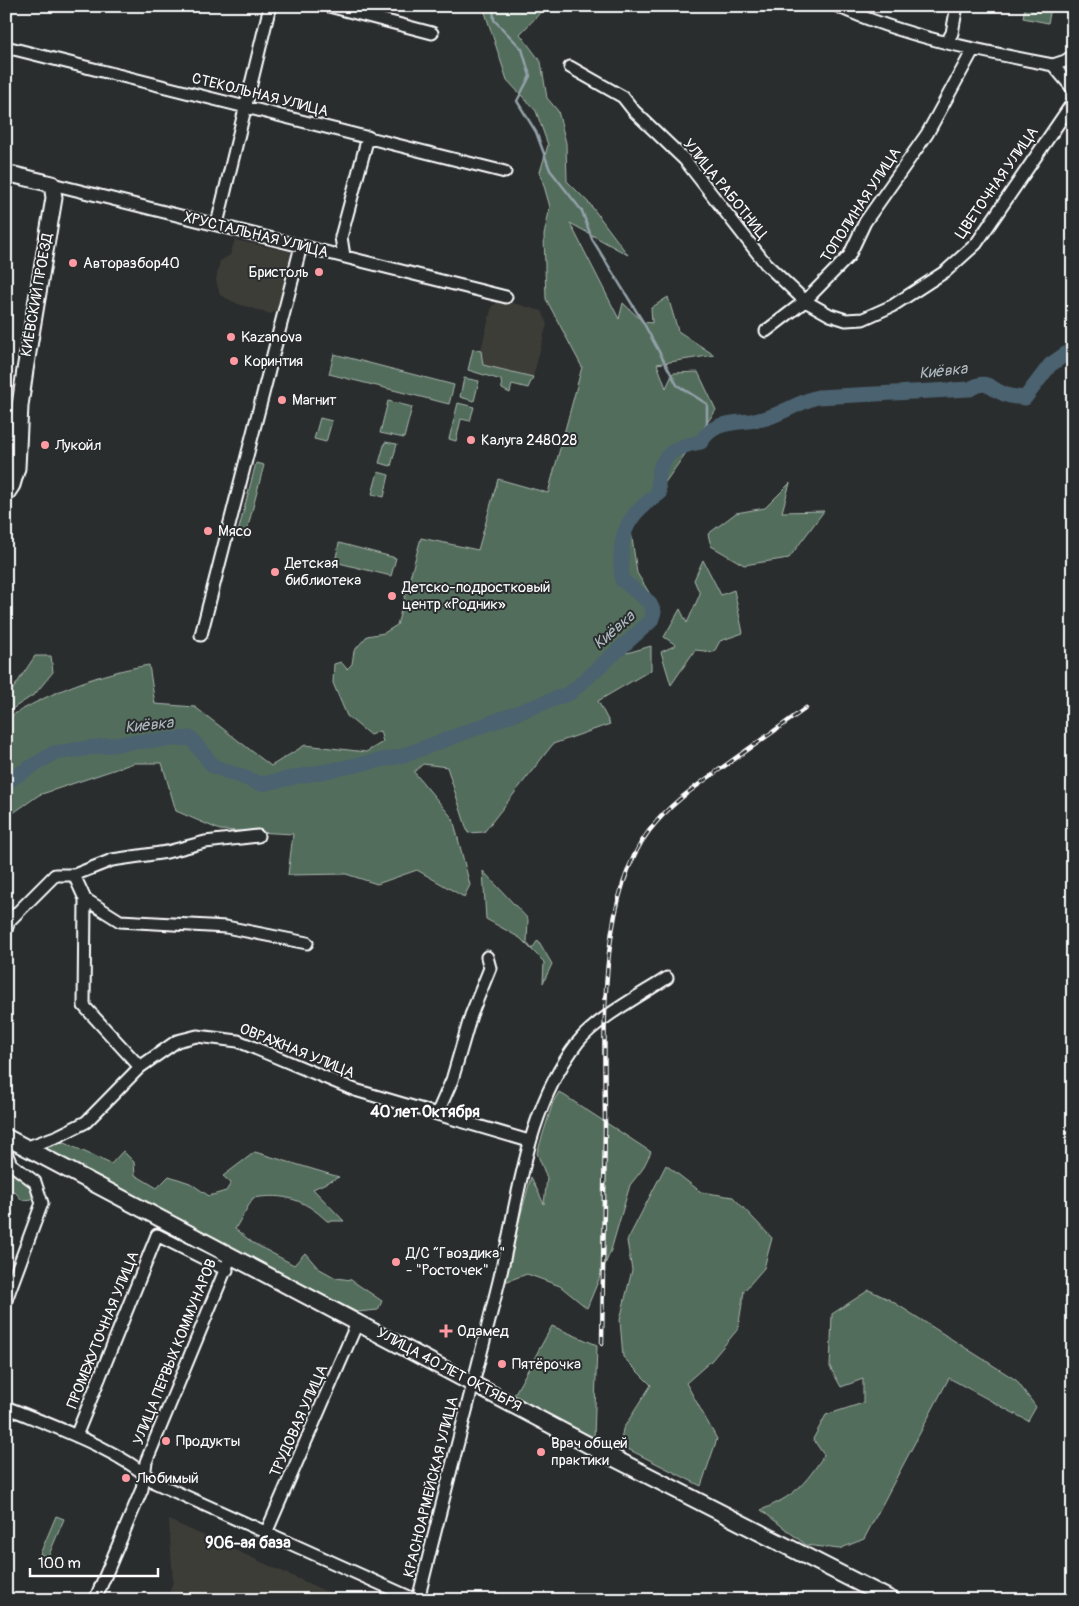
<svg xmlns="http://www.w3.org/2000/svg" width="1079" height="1606" viewBox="0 0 1079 1606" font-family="Pangolin,sans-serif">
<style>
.built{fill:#3d3c38}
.green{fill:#536d5c;stroke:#a9b6ae}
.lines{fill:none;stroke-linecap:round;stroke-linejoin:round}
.stream{stroke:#93a1a9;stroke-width:2.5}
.river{stroke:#4b626f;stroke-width:15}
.minor-casing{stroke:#fff;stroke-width:15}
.major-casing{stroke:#fff;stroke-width:19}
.minor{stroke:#2a2d2e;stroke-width:11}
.major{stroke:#2a2d2e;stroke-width:15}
.rail-casing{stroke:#fff;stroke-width:4.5}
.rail{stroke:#2a2d2e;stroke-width:2.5;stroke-dasharray:8;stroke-linecap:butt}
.poi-dot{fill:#ff9aa2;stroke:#2a2d2e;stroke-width:2}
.labels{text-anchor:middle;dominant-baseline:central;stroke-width:4;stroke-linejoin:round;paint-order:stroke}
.street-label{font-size:15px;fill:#fff;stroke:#2a2d2e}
.poi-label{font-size:15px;fill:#fff;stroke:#2a2d2e;text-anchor:start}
.water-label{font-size:16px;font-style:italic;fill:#aeb8be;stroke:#2a2d2e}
.neighbourhood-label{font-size:16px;font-weight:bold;fill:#fff;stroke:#2a2d2e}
</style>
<rect width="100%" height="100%" fill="#2a2d2e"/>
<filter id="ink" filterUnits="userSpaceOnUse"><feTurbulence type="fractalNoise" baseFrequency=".02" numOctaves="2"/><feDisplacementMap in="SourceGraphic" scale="10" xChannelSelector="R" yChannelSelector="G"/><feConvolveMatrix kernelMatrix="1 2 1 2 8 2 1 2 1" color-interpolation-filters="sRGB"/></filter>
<g filter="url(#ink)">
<path class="built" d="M235 240 291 252 277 310 271 314 238 304 220 295 216 280 220 261 230 255Z
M502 300 542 311 547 324 533 377 511 371 508 382 475 373 492 306Z
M169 1520 336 1596 334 1600H167L173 1582Z"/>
<path class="green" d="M483 6H542V11L520 34 541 62 547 98 558 111 566 143 567 181 589 203 628 255 570 223 619 319 623 303 643 322 652 323 651 308 668 297 678 331 714 355 657 364 666 388 673 373 698 372 716 410 631 531 637 573 658 607 622 646 627 653 651 646V670L598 701 610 724 553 744 484 832 468 833 447 767 423 764 414 772 453 819 470 885 464 897 417 870 377 884 346 874 288 875 293 834 220 830 176 811 162 763H134L39 795 6 818V719C50 692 99 673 149 665L155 704 195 707 271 766 305 745 366 752 383 742 380 731 370 735 347 716 333 683 334 664 341 662 347 669 352 664 354 651 367 636 384 633 397 625 421 538 478 550 498 479 548 493 582 367 546 299 544 235 550 207 540 172 548 145 536 111 507 80Z
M1025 6 1051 8 1048 23 1023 18Z
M473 349 481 351 483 365 533 377 528 388 512 384 510 393 502 389 501 380 468 370Z
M334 354 454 385 449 404 329 374Z
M464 378 479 381 474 401 460 397Z
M388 401 412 407 404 438 380 433Z
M458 403 474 407 470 421 461 419 456 441 449 439Z
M320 418 332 421 326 442 314 439Z
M385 442 397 444 391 466 379 463Z
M256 463 264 465 245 538 237 536Z
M378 472 389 475 384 497 372 494Z
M790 483 782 512 824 511 789 558 744 565 711 546 708 534 736 513 765 508Z
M339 543 396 558 391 576 335 562Z
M703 560 721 595 734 590 743 633 720 641 714 652 695 650 671 685 661 652 676 645 664 637 680 609 687 623 700 594 694 580Z
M35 656H51L53 672 35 694 6 713V695L11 692Z
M483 871 528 919 527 943 532 949 538 940 552 964 543 983 544 962 520 938 486 919Z
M559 1092 651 1152 642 1170 630 1185 611 1250 587 1308 560 1286 527 1274 502 1283 531 1177 544 1204 547 1178 537 1153 553 1102Z
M63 1142 111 1164 123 1151 134 1162 135 1175 157 1188 169 1176 190 1183 209 1196 226 1191 231 1183 223 1176 255 1152 339 1177 313 1189 344 1221H327C304 1199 284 1193 253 1198L235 1229 253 1243 294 1265 305 1253 318 1268 336 1278 351 1280 382 1301 378 1310 357 1312 40 1150Z
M666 1165 701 1192 733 1197 772 1238 764 1268 744 1291 738 1329 711 1361 686 1383 717 1439 701 1486 620 1445 623 1429 651 1385 623 1357 620 1320 632 1270 627 1241Z
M6 1167 32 1188V1199L22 1200 15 1192 6 1189Z
M869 1290 890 1300 1016 1380 1036 1407 1028 1421 949 1378 864 1539 839 1549 806 1545 761 1510C794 1496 804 1486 824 1455L813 1439 826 1415 863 1403V1379L841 1387 830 1367 832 1314Z
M552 1326 597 1345 594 1439 514 1395Z
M56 1516 64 1519 48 1557 40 1554Z"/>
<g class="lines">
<path class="stream" d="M493 6 494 20 522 49 530 76 517 101 536 132 550 170 582 211 592 239 643 322 677 385 707 404V431"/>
<path class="river" d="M6 782 54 753 132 742 191 738 213 766 261 784 402 756 570 693 651 621 654 612 649 602 622 580C619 539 622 517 659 494 654 461 669 447 701 442 715 418 740 424 763 419 780 415 798 402 818 397L970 389C987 379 988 387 1004 394 1010 397 1018 397 1025 398L1050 365 1073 349"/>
<g class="minor-casing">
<path id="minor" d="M329 6 432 33
M837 6C905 37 980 51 1053 65L1065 61 1073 56
M947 42 952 33 957 6
M6 47 505 172
M1053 65 1073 89
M570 67 623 97 634 111 685 160 766 264 805 301 830 315 846 320 863 319 892 306 946 271 976 244 1073 102
M52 184 506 297
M217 224 270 6
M344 256 341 237 368 137
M766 331 805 301 849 256 865 222 927 134 973 50
M201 635 301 246
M74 875 85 899 84 1006 140 1067
M85 899 120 921 226 927 307 943
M6 930 9 921 55 875H74L112 860 167 852 205 842 258 836
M437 1114 452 1080 471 1015 490 968 487 957
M25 1148 58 1136 86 1122 140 1067 177 1041 197 1036 238 1041 355 1090 529 1141
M6 1153 11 1164 35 1182 42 1203 6 1300
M6 1407C57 1428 114 1447 156 1483L416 1600
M76 1436 157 1235 227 1270
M266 1533 358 1321
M95 1600 142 1489 146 1462 231 1256
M418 1600C444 1493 473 1387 499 1281 519 1199 525 1111 578 1042 596 1019 641 995 667 978"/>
</g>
<g class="major-casing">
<path id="major" d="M6 173 52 184 54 198 25 370 20 406 17 468 12 485 6 494
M6 1137 598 1450 892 1600"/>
</g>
<use href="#minor" class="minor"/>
<use href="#major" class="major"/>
<g class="rail-casing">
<path id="rail" d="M602 1344C603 1271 604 1198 605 1125 605 1041 596 901 649 831 670 803 698 785 726 765 753 746 780 727 806 708"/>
</g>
<use href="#rail" class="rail"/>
</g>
</g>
<g class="poi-dot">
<circle cx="73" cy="263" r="5"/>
<circle cx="319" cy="272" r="5"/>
<circle cx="231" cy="337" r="5"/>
<circle cx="234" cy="361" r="5"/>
<circle cx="282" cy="400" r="5"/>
<circle cx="471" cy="440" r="5"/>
<circle cx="45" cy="445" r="5"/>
<circle cx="208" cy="531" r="5"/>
<circle cx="275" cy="572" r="5"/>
<circle cx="392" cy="596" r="5"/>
<circle cx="396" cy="1262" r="5"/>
<path d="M443.5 1323.5h5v5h5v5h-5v5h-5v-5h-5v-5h5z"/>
<circle cx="502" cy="1364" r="5"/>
<circle cx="166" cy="1441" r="5"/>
<circle cx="541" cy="1452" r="5"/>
<circle cx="126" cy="1478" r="5"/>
</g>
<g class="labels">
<g class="street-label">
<text transform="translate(260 95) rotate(14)">СТЕКОЛЬНАЯ УЛИЦА</text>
<text transform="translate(997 183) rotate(-55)">ЦВЕТОЧНАЯ УЛИЦА</text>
<text transform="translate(725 189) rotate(51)">УЛИЦА РАБОТНИЦ</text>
<text transform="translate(861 205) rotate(-57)">ТОПОЛИНАЯ УЛИЦА</text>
<text transform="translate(256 235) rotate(14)">ХРУСТАЛЬНАЯ УЛИЦА</text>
<text transform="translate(37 295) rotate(-80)">КИЁВСКИЙ ПРОЕЗД</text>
<text transform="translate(297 1051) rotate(22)">ОВРАЖНАЯ УЛИЦА</text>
<text transform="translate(103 1330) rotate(-68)">ПРОМЕЖУТОЧНАЯ УЛИЦА</text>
<text transform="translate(175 1352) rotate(-68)">УЛИЦА ПЕРВЫХ КОММУНАРОВ</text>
<text transform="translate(449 1370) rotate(28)">УЛИЦА 40 ЛЕТ ОКТЯБРЯ</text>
<text transform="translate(299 1421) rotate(-66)">ТРУДОВАЯ УЛИЦА</text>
<text transform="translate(431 1487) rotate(-76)">КРАСНОАРМЕЙСКАЯ УЛИЦА</text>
</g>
<g class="poi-label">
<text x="83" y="263">Авторазбор40</text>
<text x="309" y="272" text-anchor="end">Бристоль</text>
<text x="241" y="337">Kazanova</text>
<text x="244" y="361">Коринтия</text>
<text x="292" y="400">Магнит</text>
<text x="481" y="440">Калуга 248028</text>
<text x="55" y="445">Лукойл</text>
<text x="218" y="531">Мясо</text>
<text x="285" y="563">Детская<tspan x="285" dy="17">библиотека</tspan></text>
<text x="402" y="587">Детско-подростковый<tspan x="402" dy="17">центр «Родник»</tspan></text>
<text x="406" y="1253">Д/С “Гвоздика"<tspan x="406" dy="17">- "Росточек"</tspan></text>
<text x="457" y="1331">Одамед</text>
<text x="512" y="1364">Пятёрочка</text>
<text x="176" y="1441">Продукты</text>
<text x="551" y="1443">Врач общей<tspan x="551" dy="17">практики</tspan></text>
<text x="136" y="1478">Любимый</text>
</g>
<g class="water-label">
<text transform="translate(943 371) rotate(-6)">Киёвка</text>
<text transform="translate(614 630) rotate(-41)">Киёвка</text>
<text transform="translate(149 725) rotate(-6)">Киёвка</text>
</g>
<g class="neighbourhood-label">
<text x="425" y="1112">40 лет Октября</text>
<text x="248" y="1543">906-ая база</text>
</g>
</g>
<rect width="1079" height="1606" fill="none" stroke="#2a2d2e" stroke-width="25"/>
<rect x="12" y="12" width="1054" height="1581" fill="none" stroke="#fff" stroke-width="2" filter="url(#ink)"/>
<path d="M30 1568v8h128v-8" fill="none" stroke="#ffffff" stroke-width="2.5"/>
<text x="38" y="1568" font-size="15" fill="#ffffff" stroke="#2a2d2e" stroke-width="4" paint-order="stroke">100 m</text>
</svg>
